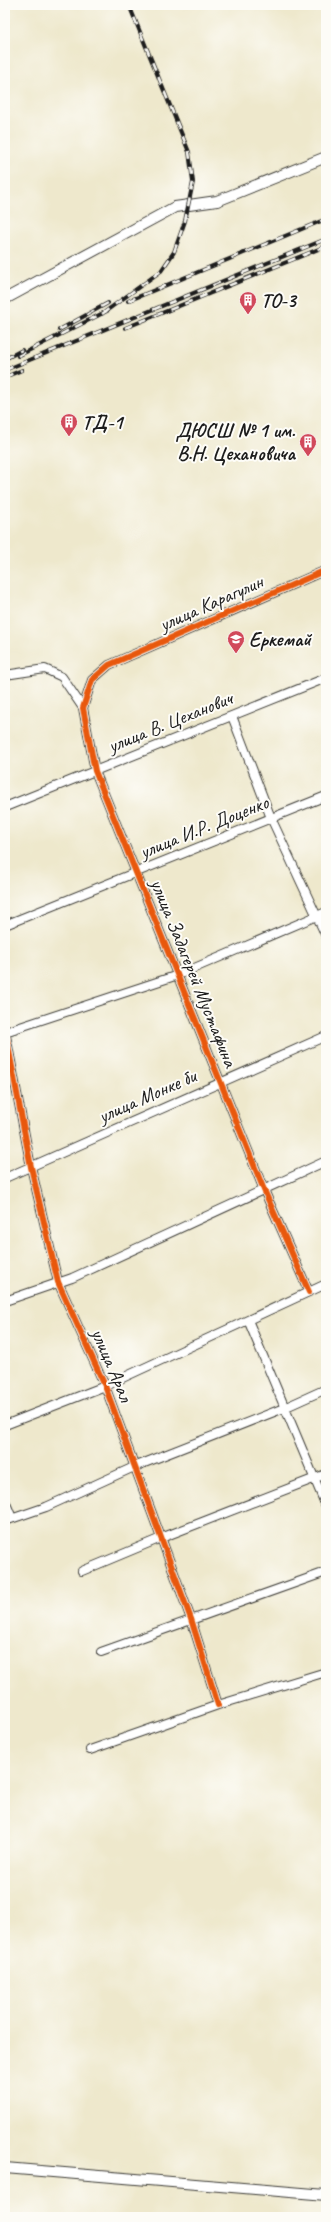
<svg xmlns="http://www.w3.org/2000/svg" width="331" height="2222" viewBox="0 0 331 2222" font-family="Caveat,sans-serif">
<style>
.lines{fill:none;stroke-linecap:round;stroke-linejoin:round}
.minor-casing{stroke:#3c3b36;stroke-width:10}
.tertiary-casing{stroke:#3c3b36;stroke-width:12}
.minor{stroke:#fff;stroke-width:8}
.tertiary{stroke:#fff;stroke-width:10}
.rail-casing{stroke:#1c1c1c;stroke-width:4}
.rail{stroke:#fdfcf7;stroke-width:2.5;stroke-dasharray:8;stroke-linecap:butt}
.cycleway-casing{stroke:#fdfcf7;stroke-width:8}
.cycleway{stroke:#e8590c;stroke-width:6}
.labels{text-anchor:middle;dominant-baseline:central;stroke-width:4;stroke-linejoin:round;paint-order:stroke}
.poi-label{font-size:20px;font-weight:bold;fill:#1c1c1c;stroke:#fdfcf7;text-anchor:start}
.street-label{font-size:20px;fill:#1c1c1c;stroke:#fdfcf7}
</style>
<rect width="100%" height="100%" fill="#fdfcf7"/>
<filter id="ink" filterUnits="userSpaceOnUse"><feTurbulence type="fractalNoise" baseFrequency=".025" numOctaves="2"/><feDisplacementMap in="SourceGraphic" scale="8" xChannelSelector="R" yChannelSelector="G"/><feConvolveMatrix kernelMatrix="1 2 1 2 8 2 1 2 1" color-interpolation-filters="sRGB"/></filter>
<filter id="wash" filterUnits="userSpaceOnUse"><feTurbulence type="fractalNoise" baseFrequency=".012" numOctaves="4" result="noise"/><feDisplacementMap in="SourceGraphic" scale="16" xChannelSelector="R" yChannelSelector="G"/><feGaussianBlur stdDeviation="0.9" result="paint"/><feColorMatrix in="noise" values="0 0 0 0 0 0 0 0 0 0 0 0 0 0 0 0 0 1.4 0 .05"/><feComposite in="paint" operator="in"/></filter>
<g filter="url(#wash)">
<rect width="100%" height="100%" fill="#eee8cc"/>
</g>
<g filter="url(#ink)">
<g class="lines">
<g class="minor-casing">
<path id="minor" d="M5 675 45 669 62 677 83 708
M232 716 271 818 326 936
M5 807 326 678
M5 925 326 796
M5 1030 31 1167 58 1282 105 1386 191 1619 218 1705
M5 1032 178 975 326 912
M5 1178 326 1036
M309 1292 264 1190 95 771 83 708 92 680 109 665 326 570
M5 1301 72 1278 326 1161
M248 1320 326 1506
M5 1425 105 1386 326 1284
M5 1501 12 1518
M5 1521 46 1507 134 1467 284 1408 326 1389
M82 1571 161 1538 326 1474
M101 1652 326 1572
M90 1750 218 1705 326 1672"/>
</g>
<g class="tertiary-casing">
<path id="tertiary" d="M5 299 175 207 217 201 326 157
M5 2168 326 2195"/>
</g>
<use href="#minor" class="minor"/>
<use href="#tertiary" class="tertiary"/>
<g class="rail-casing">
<path id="rail" d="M128 301 326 219
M102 314 161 271 174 252 185 221 193 182 189 152 129 5
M125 328 326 246
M59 330 108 303
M18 356 107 311
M5 359 22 350
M5 370 326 239
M5 377 22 370"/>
</g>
<use href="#rail" class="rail"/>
<g class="cycleway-casing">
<path id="cycleway" d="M5 1030 31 1167 58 1282 105 1386 191 1619 218 1705
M309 1292 264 1190 95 771 83 708 92 680 109 665 326 570"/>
</g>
<use href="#cycleway" class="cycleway"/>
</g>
</g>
<defs>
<g id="building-pin" transform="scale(0.9)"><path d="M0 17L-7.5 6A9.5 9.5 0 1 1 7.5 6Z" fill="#d1495b" stroke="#fdfcf7"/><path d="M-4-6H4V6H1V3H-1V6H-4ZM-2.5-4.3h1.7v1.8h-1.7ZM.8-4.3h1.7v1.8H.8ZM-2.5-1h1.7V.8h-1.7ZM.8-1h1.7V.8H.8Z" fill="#fff"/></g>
<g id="school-pin" transform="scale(0.9)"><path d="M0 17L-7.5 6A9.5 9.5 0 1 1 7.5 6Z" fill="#d1495b" stroke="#fdfcf7"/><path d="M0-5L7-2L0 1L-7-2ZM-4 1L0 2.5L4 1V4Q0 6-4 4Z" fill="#fff"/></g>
</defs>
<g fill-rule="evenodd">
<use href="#building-pin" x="248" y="300"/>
<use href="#building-pin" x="69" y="422"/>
<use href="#building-pin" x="308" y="442"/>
<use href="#school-pin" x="236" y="639"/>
</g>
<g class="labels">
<g class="poi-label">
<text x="261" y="300">ТО-3</text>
<text x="82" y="422">ТД-1</text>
<text x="295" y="430" text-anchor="end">ДЮСШ № 1 им.<tspan x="295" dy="23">В.Н. Цехановича</tspan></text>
<text x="249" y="639">Еркемай</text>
</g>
<g class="street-label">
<text transform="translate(211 603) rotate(-24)">улица Карагулин</text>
<text transform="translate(170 722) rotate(-22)">улица В. Цеханович</text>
<text transform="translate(204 827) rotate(-22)">улица И.Р. Доценко</text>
<text transform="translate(194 973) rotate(68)">улица Задагерей Мустафина</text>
<text transform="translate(147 1096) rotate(-24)">улица Монке би</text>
<text transform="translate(112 1365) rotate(67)">улица Арал</text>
</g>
</g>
<rect width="331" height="2222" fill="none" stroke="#fdfcf7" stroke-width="20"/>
</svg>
